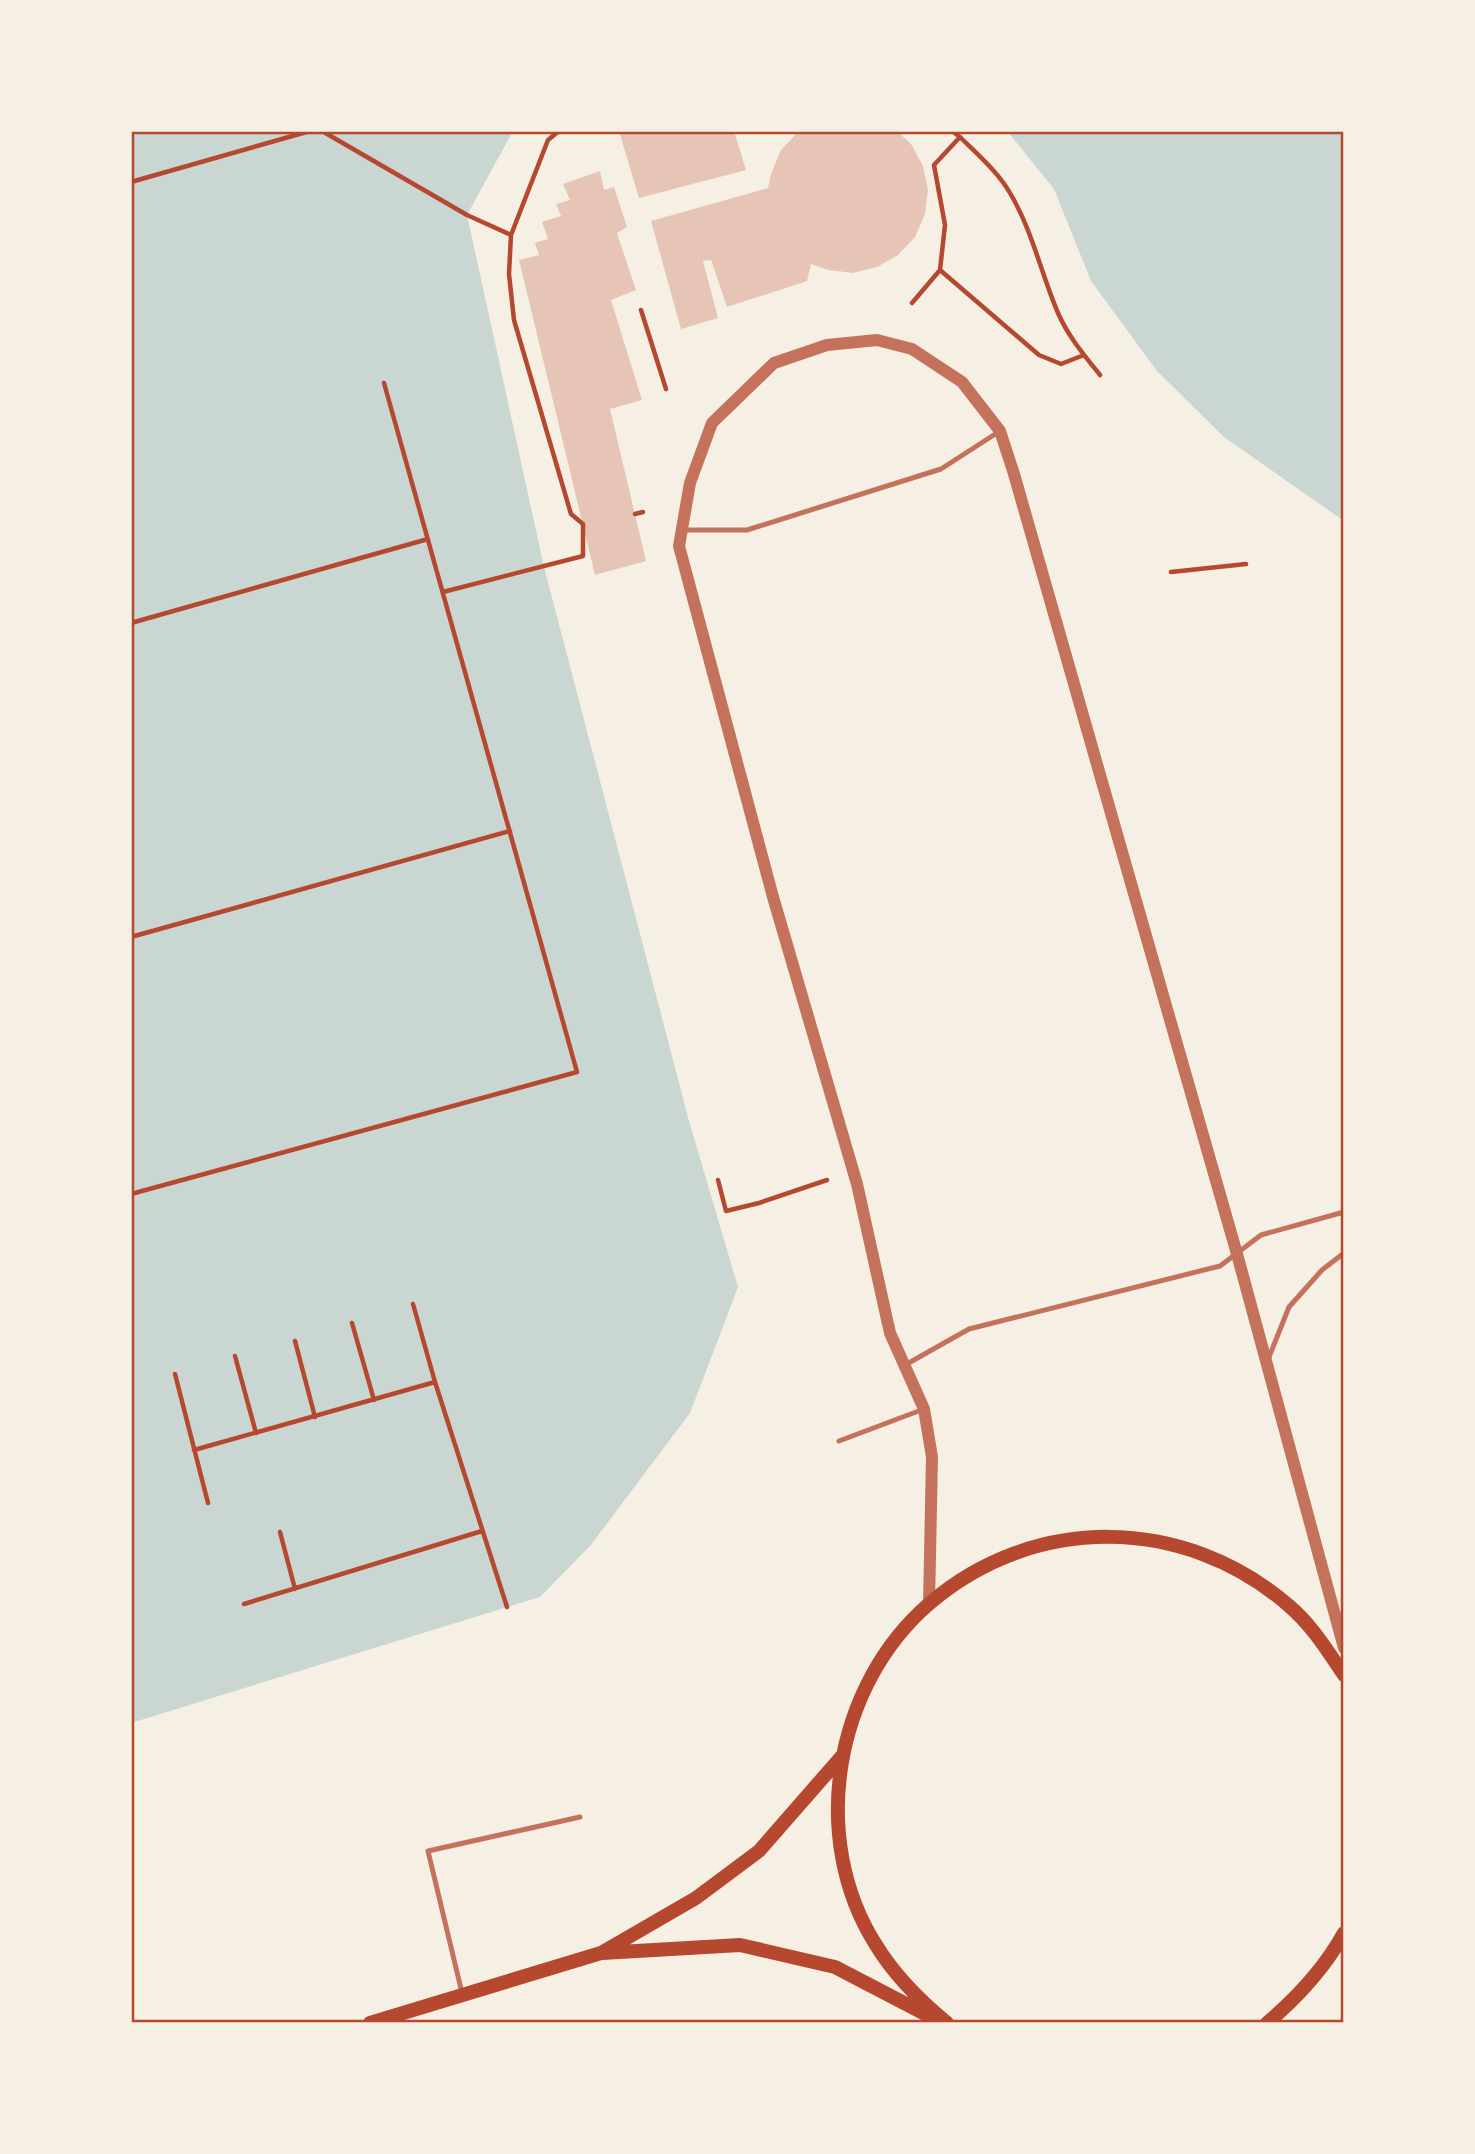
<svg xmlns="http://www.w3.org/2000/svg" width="1475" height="2154" viewBox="0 0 1475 2154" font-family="Merriweather,serif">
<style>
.water{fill:#c9d6d2}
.building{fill:#e6c5b7}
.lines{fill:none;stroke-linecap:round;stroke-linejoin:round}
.path{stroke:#b5482f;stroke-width:4.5}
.service{stroke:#c5725c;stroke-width:5}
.tertiary{stroke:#c5725c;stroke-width:12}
.secondary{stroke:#b5482f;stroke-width:14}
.neatline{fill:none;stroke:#b5482f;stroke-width:2.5}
</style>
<rect width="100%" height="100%" fill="#f6efe4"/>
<path class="water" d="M131 131H513L467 215 544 567 689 1121 738 1287 690 1413 590 1546 540 1597 131 1723Z
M1007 131H1344V521L1224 437 1157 371 1091 281 1054 189Z"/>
<path class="building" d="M619 131H734L746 170 639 198Z
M799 131H897L911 144 923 166 928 190 925 214 915 237 898 255 877 267 853 273 828 270 811 264 807 281 727 307 711 260 703 261 718 318 681 329 651 221 768 188 771 174 781 150Z
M600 171 604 190 614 187 627 227 617 233 636 290 611 300 642 400 610 409 646 561 595 575 519 260 539 255 535 243 548 239 542 222 561 216 556 204 570 200 563 184Z"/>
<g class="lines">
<path class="path" d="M322 131 467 215 511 235 548 140 559 131
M960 137C977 154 998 172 1010 193 1032 230 1041 273 1058 313 1068 336 1084 355 1100 375
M131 182 310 131
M940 270 1039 355 1061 364 1084 355
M912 303 940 270 945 225 934 165 960 137 952 131
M641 310 666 389
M635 514 643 512
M1171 572 1246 564
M443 592 583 556V524L571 514 514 320 509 274 511 235
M131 623 428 539
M131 937 510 831
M718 1180 726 1211 759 1203 827 1180
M131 1194 577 1072 384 383
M413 1304 435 1382 507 1607
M352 1323 374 1400
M295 1341 315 1417
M235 1356 256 1433
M175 1374 208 1503
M194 1450 435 1382
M280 1532 295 1589
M244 1604 482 1531"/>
<path class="service" d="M682 530H747L941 469 1000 431
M1269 1357 1289 1307 1322 1270 1344 1253
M905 1365 969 1329 1220 1266 1261 1235 1344 1212
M839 1441 924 1409
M462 1993 428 1851 580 1817"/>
<path class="tertiary" d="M929 1604 932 1457 924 1409 890 1333 857 1184 773 897 679 546 690 483 712 423 774 363 827 345 877 340 912 349 962 382 1000 431 1014 474 1237 1254 1344 1648"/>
<path class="secondary" d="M602 1953 740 1945 835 1967 931 2017
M370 2023 601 1953 696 1898 759 1851 842 1756
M947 2023C919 2000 895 1976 876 1945 808 1838 834 1685 930 1603 1034 1514 1184 1515 1288 1605 1311 1624 1327 1650 1344 1675
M1267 2023C1298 1997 1324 1969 1344 1933"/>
</g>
<rect width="1475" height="2154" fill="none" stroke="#f6efe4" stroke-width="266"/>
<rect x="133" y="133" width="1209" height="1888" class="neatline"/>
</svg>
